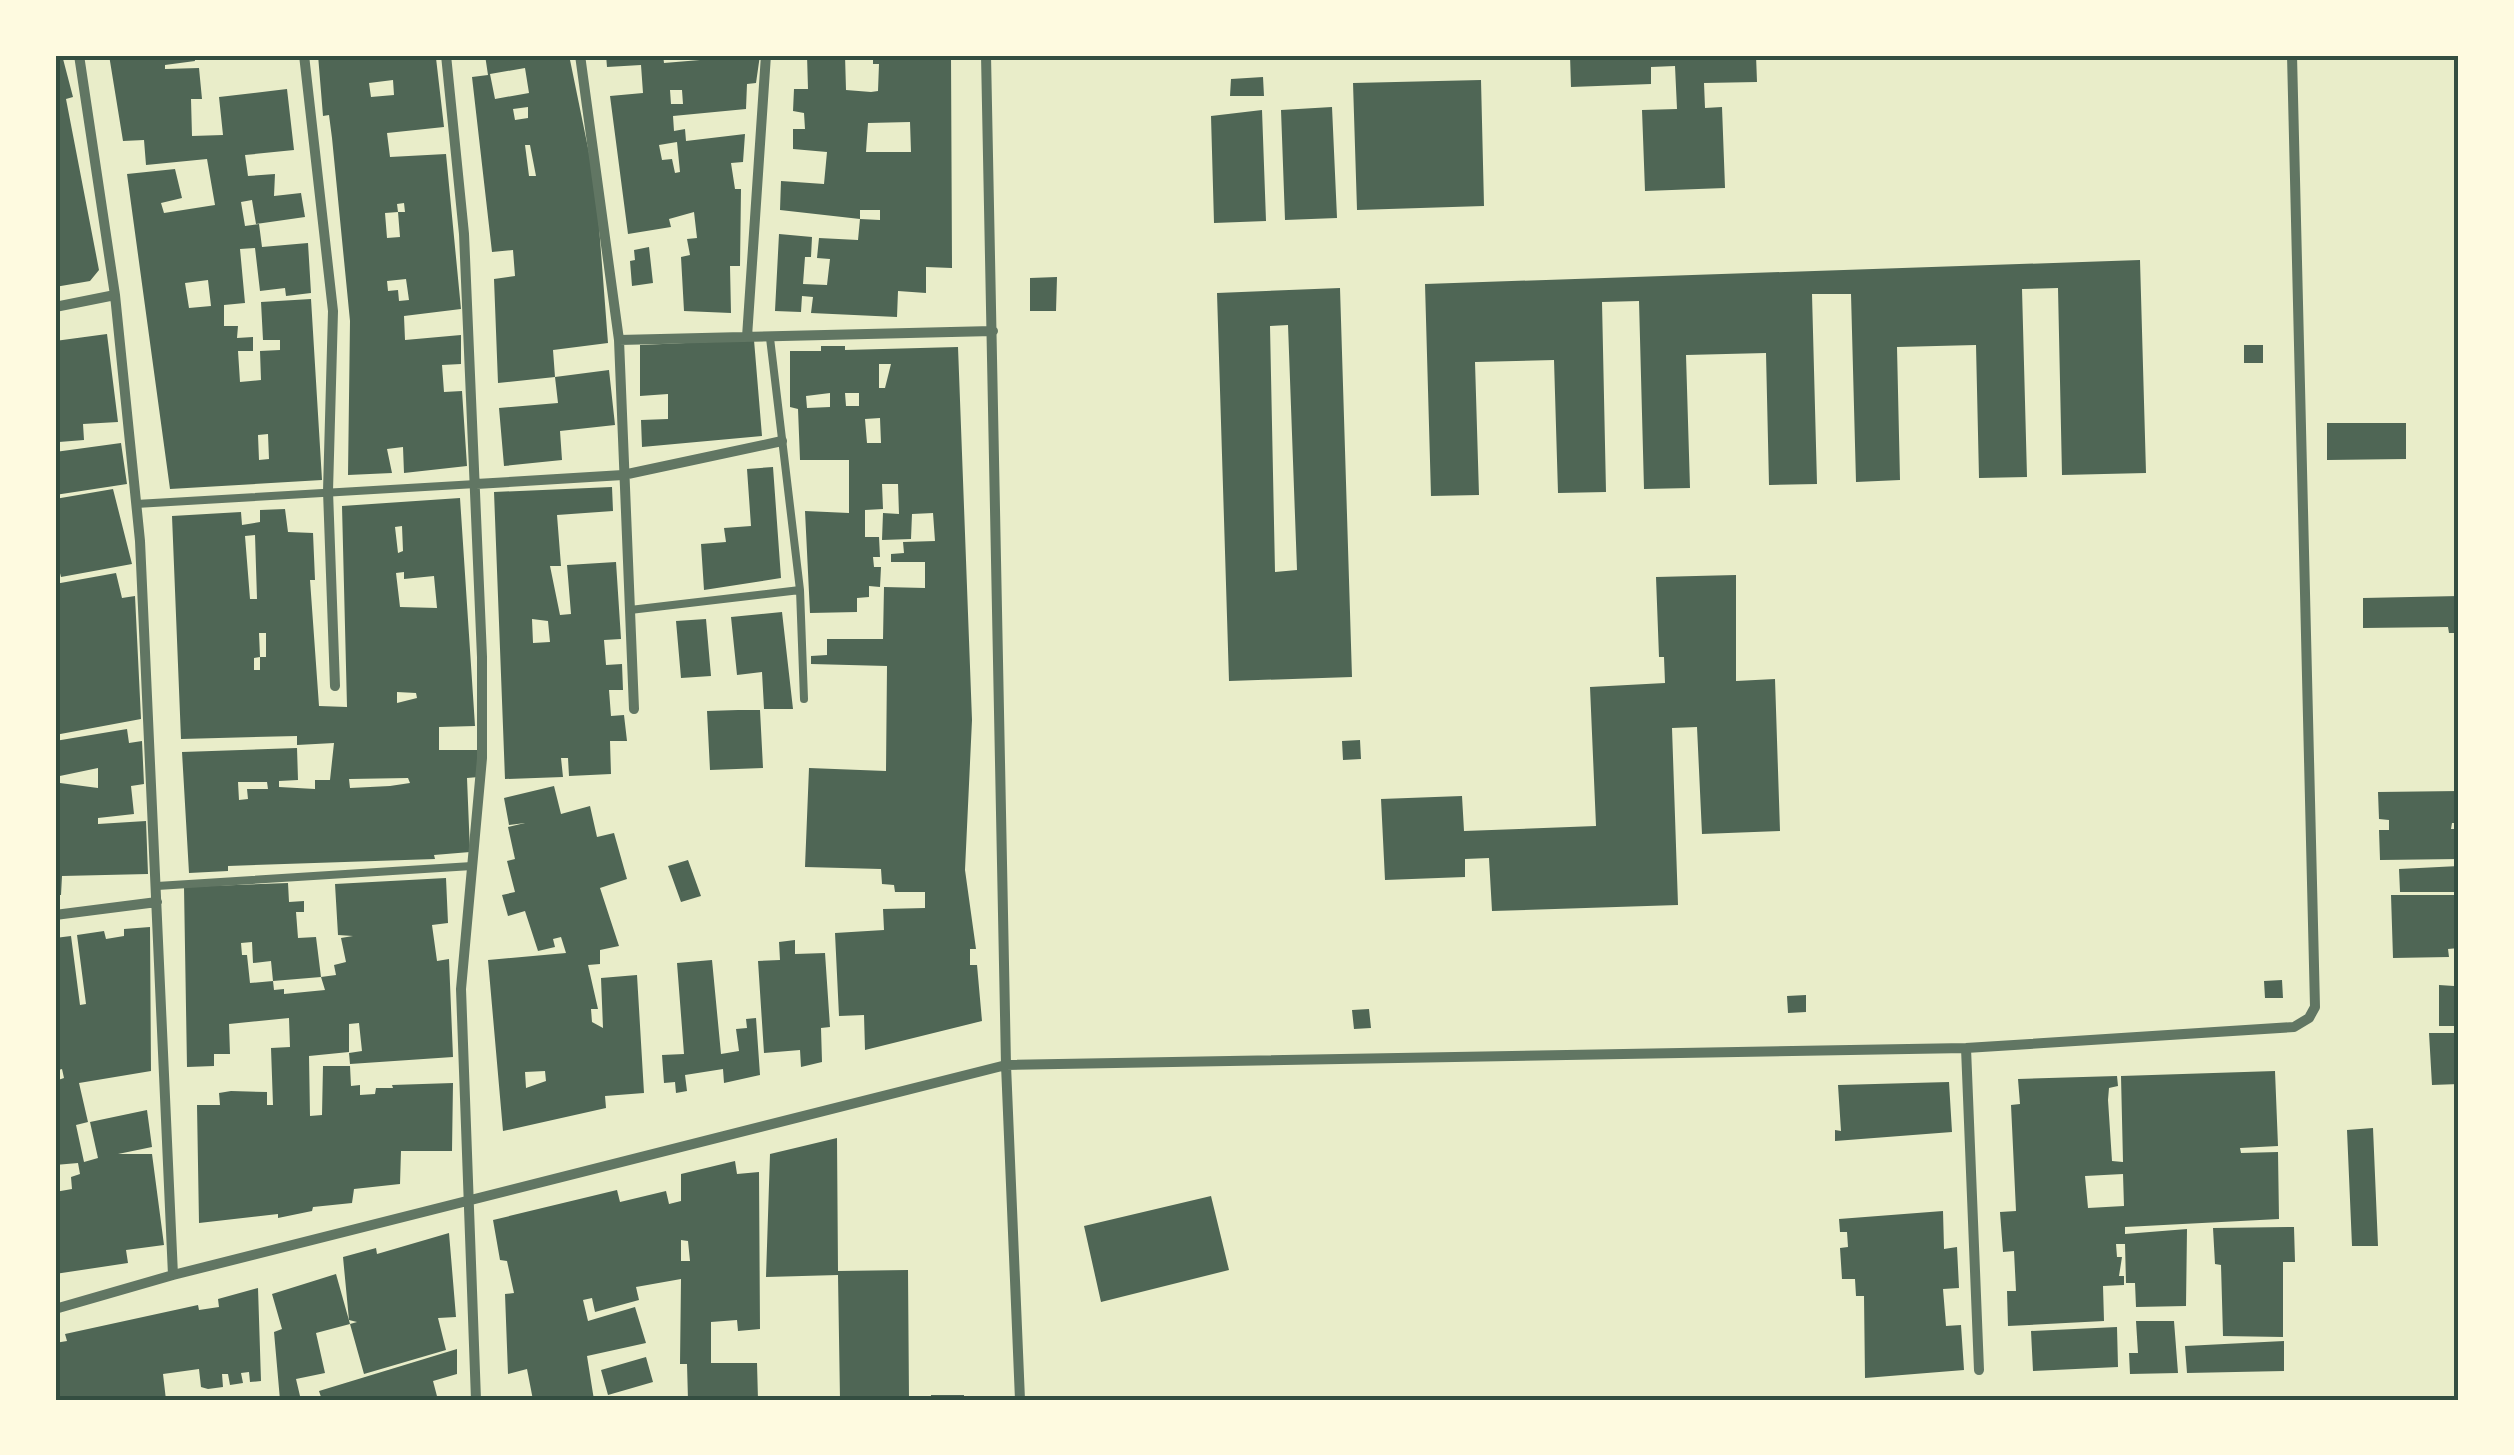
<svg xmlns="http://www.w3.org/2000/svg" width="2514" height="1455" viewBox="0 0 2514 1455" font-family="Figtree,sans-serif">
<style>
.building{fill:#4f6655;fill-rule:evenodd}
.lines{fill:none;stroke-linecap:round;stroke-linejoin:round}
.service{stroke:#617663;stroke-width:8}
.minor{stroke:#617663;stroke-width:10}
.neatline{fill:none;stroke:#344e41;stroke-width:4}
</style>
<rect width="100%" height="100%" fill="#e9edc9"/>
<path class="building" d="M55 55H62L73 97 66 99 99 270 90 281 55 287Z
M109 55H194L195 61 165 65V69L199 68 202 99H191L192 136 223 135 219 97 287 89 294 150 245 155 248 176 275 174 274 196 301 193 305 217 256 224 252 200 241 202 245 226 259 224 262 247 308 243 311 293 286 296 285 288 260 291 255 248 240 249 245 303 224 305V326H238L237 338 253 337V351H238L240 382 261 380 260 351 280 350V340H263L261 302 311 299 322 480 170 489 127 174 175 169 182 198 161 203 164 213 215 205 207 159 146 165 144 140 123 141ZM208 280 211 306 189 308 185 283ZM268 434 269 459 259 460 258 435Z
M318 55 436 58 444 127 387 133 390 157 446 154 461 309 404 316 405 340 461 335V364L442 365 444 392 462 391 467 466 404 473 403 447 387 449 392 473 348 475 350 321 332 138 329 115 323 116ZM393 80 394 95 371 97 369 83ZM404 203 405 212H398L400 237 387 238 385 213 398 212 397 204ZM406 279 409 300 399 301 398 290 388 291 387 281Z
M485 55H569L596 187 608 343 553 350 555 377 609 370 615 425 560 431 562 460 504 466 499 408 558 403 555 377 498 383 494 279 515 276 513 250 492 252 472 77 488 75ZM525 68 529 93 495 99 490 74ZM528 107V118L515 120 513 109ZM525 145H530L536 176H529Z
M606 55H663L664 63 760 55 756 83 747 84 746 109 673 116 674 131 685 129 686 141 745 134 743 162 731 163 735 189H741L740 266H730L731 313 684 311 681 257 690 255 687 239 697 238 694 212 669 219 671 227 628 234 610 96 643 93 641 65 607 67ZM670 90H682L683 104H671ZM677 142 680 172 675 173 672 159 662 160 659 145Z
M807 55H845L846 90 871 92 878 91 879 64H873V55H951L952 268 926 267V293L898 291 897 317 811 313 813 297 802 296 801 312 775 311 779 234 812 237 811 257H805L803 284 827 285 830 259 817 258 819 238 858 240 860 219 880 220V210H860V219L780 210 781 181 824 184 827 152 793 149V129H805L804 113 793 111 794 89H808ZM910 122 911 152H866L868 123Z
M1570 55H1756L1757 82 1704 83 1705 108 1722 107 1725 188 1645 191 1642 110 1677 109 1675 66 1651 67V84L1571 87Z
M1263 77 1264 96H1230L1231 79Z
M1481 80 1484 206 1357 210 1353 83Z
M1332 107 1337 218 1285 220 1281 110Z
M1262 110 1266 221 1214 223 1211 116Z
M649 247 653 283 632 286 630 261 635 260 634 250Z
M2140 260 2146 473 2062 475 2058 288 2022 289 2027 477 1979 478 1976 345 1897 347 1900 480 1856 482 1851 294H1812L1817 484 1769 485 1766 353 1686 355 1690 488 1644 489 1639 301 1602 302 1606 492 1558 493 1554 360 1475 362 1479 495 1431 496 1425 284Z
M1057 277 1056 311H1030V278Z
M1340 288 1352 677 1229 681 1217 293ZM1288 325 1297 570 1275 572 1270 326Z
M107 334 118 422 83 424 84 440 59 442 55 341Z
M754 340 762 436 642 447 641 420 668 419V394L640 396V345Z
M2244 345H2263V363H2244Z
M821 346H845V350L958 347 972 720 965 870 976 949H970V965H977L982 1021 865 1050 864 1015 839 1016 835 933 884 930 883 909 925 908V892H895L894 885 882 884 881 869 805 867 809 768 886 771 887 666 811 664V656L827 655V639H883L884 587 925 588V562H891V554L904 553 903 542 935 541 933 513 912 514 911 539 882 540 883 513 899 514 898 484H882L883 509 865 510V537H879L880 557H873L874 567H881L880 587 869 586V597L857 598V612L810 613 805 511 849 513V460H800L798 409 790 407V351H821ZM879 364H891L885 388H879ZM830 393V407L807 408 806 396ZM845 393H859V406H846ZM880 418 881 443H867L865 419Z
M2327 423H2406V459L2327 460Z
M121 443 127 484 55 495V452Z
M773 467 781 578 704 590 701 544 726 542 724 528 751 526 747 469Z
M612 487 613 511 557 515 561 566H550L560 615 571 614 567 565 616 562 621 639 604 640 606 665 622 664 623 690H609L611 716 624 715 627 741H610L611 774 569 776 568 758H561L563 777 505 779 494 492ZM532 619 548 621 550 642 533 643Z
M113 489 132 564 61 577 55 554V499Z
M460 498 475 726 439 727V750H477L479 777 467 778 470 852 434 855 435 859 228 866V871L189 873 182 752 297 748 298 780 279 781V787L315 789V780H330L334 743 297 745V736L181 739 172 516 241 512 242 525 260 522V510L285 509 288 532 313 533 315 580H310L319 706 347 707 342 506ZM402 526 403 551 398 553 395 527ZM255 535 257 599H250L245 536ZM404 572V579L434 576 437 608 400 607 396 573ZM259 633H266V657H260V670H254V658L260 657ZM397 692 416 693 417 698 397 703ZM408 778 410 783 390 786 350 788 349 779ZM238 782H267L268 789H247L248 799 239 800Z
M116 573 122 598 135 596 141 719 55 735V584Z
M1736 575V681L1775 679 1780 831 1702 834 1697 727 1672 728 1678 905 1492 911 1489 858 1465 859V877L1385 880 1381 799 1462 796 1464 831 1596 826 1590 687 1665 683 1664 657H1659L1656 577Z
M2459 596V633H2449L2448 627 2363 628V598Z
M782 612 793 709H764L762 672 737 675 731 617Z
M706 619 711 676 681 678 676 621Z
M738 710H760L763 768 710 770 707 711Z
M127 729 129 743 142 741 144 784 131 786 134 814 98 818V824L146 821 148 874 62 876 61 895H55V799H60V783L98 788V768L55 777V741Z
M1360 740 1361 759 1343 760 1342 741Z
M554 786 561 814 590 806 597 837 614 833 627 879 600 888 619 946 600 950V964L588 965 598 1009H591L592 1022 603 1028 601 978 637 975 644 1093 605 1096 606 1108 503 1131 488 960 566 953 561 937 553 939 555 947 538 951 525 911 508 916 502 895 515 892 507 861 515 859 508 827 525 823 509 825 504 798ZM545 1071 546 1081 526 1088 525 1072Z
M2459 791V823H2452L2451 829H2459V859L2380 860 2379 830H2389V820L2379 819 2378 792Z
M688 860 701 896 681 902 668 866Z
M2459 866V892H2400L2399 869Z
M446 878 448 923 432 925 437 961 449 959 453 1057 350 1064 349 1053 362 1051 359 1023 349 1024V1052L309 1056 310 1116 322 1115 323 1066H350L351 1086 360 1085V1095L375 1094 376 1088H393L392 1085 453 1083 452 1151H401L400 1184 354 1189 352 1203 313 1207 312 1211 278 1218V1214L199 1223 197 1105H220L219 1093 231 1091 267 1092V1105H273L271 1048 290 1047 289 1018 229 1024 230 1054H214V1066L187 1067 184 887 288 883 289 902 304 901V912H296L298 938 316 937 321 977 336 975 334 965 346 962 341 938 353 936 338 935 335 884ZM252 942 253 963 271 961 273 981 321 977 325 990 284 994V989L274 990 273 981 250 983 247 955H242L241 943Z
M2391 895H2459V948L2448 949 2449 957 2393 958Z
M150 927 151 1071 79 1083 88 1122 76 1125 84 1162 98 1158 90 1122 147 1110 152 1147 118 1154H152L164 1245 126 1250 128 1263 55 1274V1192L72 1189 71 1177 80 1174 78 1163 55 1165V1081L64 1078 62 1069 55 1071V938L71 936 80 1005 86 1004 77 935 104 931 106 939 124 936V929Z
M795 940V954L825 953 830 1027 821 1028 822 1062 801 1067 800 1050 764 1053 758 961 780 960 779 942Z
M712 960 721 1054 739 1051 736 1029 747 1028 746 1019 756 1018 760 1075 724 1083 723 1069 685 1075 687 1091 676 1093 675 1082 664 1083 662 1055 684 1054 677 963Z
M2454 977H2459V1026H2439V985L2454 986Z
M2282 980 2283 998H2265L2264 981Z
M1806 995V1012L1788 1013 1787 996Z
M1369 1009 1371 1028 1354 1029 1352 1010Z
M2429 1033H2459V1084L2432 1085Z
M2275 1071 2278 1146 2240 1148 2241 1153 2278 1152 2279 1219 2125 1227V1234L2187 1229 2186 1306 2136 1307 2135 1283H2126L2125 1244H2116L2117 1257H2122L2119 1276H2124V1285L2103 1286 2104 1321 2008 1326 2007 1291H2016L2014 1251 2003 1252 2000 1212 2016 1211 2011 1105 2020 1104 2018 1079 2117 1076 2118 1086 2109 1088 2108 1100 2112 1161 2123 1162 2121 1076ZM2123 1174 2124 1206 2088 1208 2085 1176Z
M1949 1082 1952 1132 1835 1141V1130L1841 1131 1838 1085Z
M2373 1128 2378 1246H2352L2347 1130Z
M837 1138 838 1271 908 1270 909 1400H840L838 1275 766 1277 770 1154Z
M735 1161 737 1174 759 1172 760 1329 738 1331 737 1320 711 1322V1363H757L758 1400H688L687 1364H680L681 1279 636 1287 639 1300 595 1312 592 1298 583 1300 588 1321 635 1307 646 1343 587 1356 594 1400H533L527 1369 508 1374 505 1294 514 1293 507 1261 500 1260 493 1220 617 1190 620 1202 666 1191 669 1204 681 1201V1174ZM681 1240 688 1241 690 1261H681Z
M1211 1196 1229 1270 1101 1302 1084 1226Z
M1943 1211 1944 1249 1957 1247 1959 1288 1943 1289 1946 1326 1961 1325 1964 1370 1865 1378 1864 1296H1856L1855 1279H1842L1840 1248 1848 1247 1847 1232H1840L1839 1219Z
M2294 1227 2295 1262H2283V1337L2223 1336 2221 1265 2215 1264 2213 1228Z
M449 1233 456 1317 438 1318 446 1350 364 1374 350 1324 357 1322 349 1320 343 1257 376 1248 377 1254Z
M336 1274 350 1324 316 1333 325 1373 296 1379 300 1396 280 1400 274 1332 282 1329 272 1294Z
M258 1288 261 1381 250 1382 249 1372 241 1373 243 1383 230 1385 228 1374H222L223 1387 208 1389 201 1387 199 1369 163 1374 166 1400H55V1343L67 1341 65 1334 198 1305 199 1310 219 1307 218 1299Z
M2136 1321H2174L2178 1373 2130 1374 2129 1353H2138Z
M2117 1327 2118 1367 2033 1371 2031 1331Z
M2284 1341V1371L2187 1373 2185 1346Z
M457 1349V1374L433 1381 438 1400H322L319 1391Z
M646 1357 653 1382 608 1395 601 1370Z
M931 1395H964V1400H931Z"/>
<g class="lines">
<path class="service" d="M770 338 800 590 804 699
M136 504 476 484
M630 610 800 590
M157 886 472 866"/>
<path class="minor" d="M79 55 115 295 140 541 173 1275
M304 55 333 311 328 491 335 686
M446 55 464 234 482 657V758L461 989 476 1400
M580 55 619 340 993 331
M986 55 1006 1065 1020 1400
M55 307 115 295
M747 337 766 55
M619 340 634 709
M476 484 623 475 782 441
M55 915 157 902
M1966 1048 1979 1370
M55 1309 173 1275 1006 1065 1966 1048 2294 1027 2309 1018 2315 1007 2292 55"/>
</g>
<rect width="2514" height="1455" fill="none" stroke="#fefae0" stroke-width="115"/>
<rect x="58" y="58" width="2398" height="1340" class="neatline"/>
</svg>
